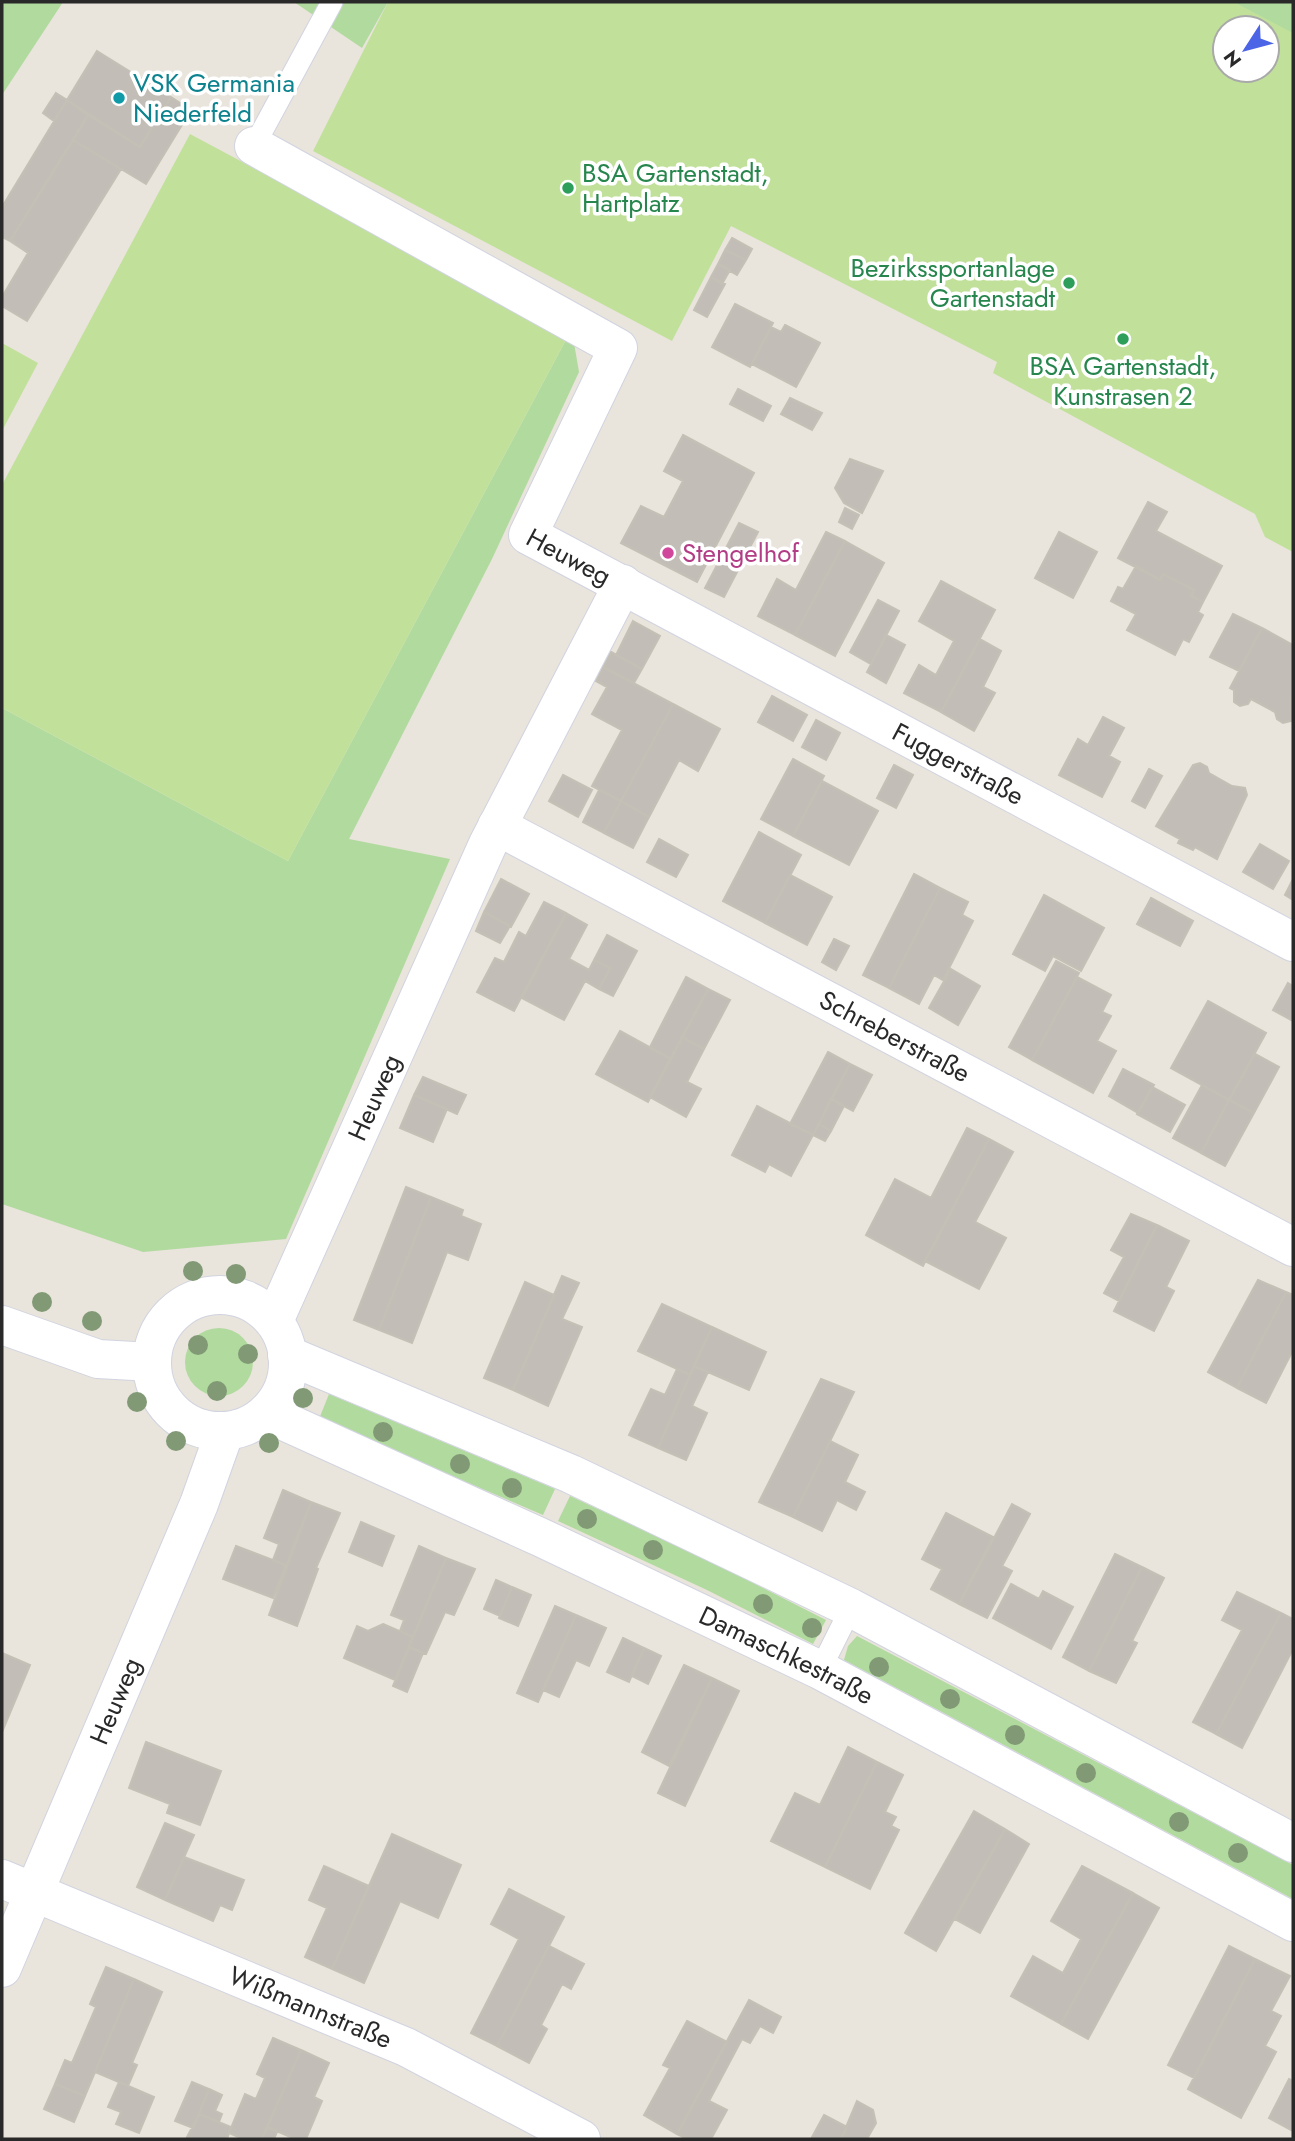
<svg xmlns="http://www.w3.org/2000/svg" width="1295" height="2141" viewBox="0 0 1295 2141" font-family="Jost,sans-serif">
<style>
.green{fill:#b1da9e}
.pitch{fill:#c1e19b;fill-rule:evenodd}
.building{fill:#c2beb7;stroke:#c4c0b6;stroke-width:2}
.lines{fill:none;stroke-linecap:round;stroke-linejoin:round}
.service-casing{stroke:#d1d4e0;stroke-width:23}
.minor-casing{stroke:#d1d4e0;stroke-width:40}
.service{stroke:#fff;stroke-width:21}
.minor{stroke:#fff;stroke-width:38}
.tree{fill:#819a75}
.culture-dot{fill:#0f9aa8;stroke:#fff;stroke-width:2.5}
.leisure-dot{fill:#2e9e5b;stroke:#fff;stroke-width:2.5}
.hotel-dot{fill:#d1479c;stroke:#fff;stroke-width:2.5}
.labels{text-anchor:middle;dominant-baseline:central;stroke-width:7;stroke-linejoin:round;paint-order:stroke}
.culture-label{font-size:26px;fill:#0d838f;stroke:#fff;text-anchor:start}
.leisure-label{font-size:26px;fill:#27864d;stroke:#fff;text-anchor:start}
.hotel-label{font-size:26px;fill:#b23c85;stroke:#fff;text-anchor:start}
.street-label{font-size:26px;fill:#292929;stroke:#fff}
</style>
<rect width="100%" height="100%" fill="#e9e4dc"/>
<path class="green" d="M2 2H63L2 95Z
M294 2H388L362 48Z
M1202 2H1293V48L1267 28Z
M568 336 574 343 579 372 492 559 349 839 450 859 286 1239 143 1252 2 1204V708L288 861Z
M185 1362a34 34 0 1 1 68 0a34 34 0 1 1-68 0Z
M329 1394 555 1489 543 1515 319 1419Z
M570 1496 720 1566 826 1620 813 1644 707 1590 558 1521Z
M857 1636 1293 1865V1899L844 1660 848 1646Z"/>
<path class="pitch" d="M388 2H1234L1293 33V552L1265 537 1255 514 993 373 997 362 731 226 672 341 313 151ZM1225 28H1267V70H1225Z
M190 134 568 336 288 861 2 708V485Z
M2 343 38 363 2 431Z"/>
<path class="building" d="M97 51 171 97 140 147 67 100Z
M56 93 67 100 54 121 43 113Z
M171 97 191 110 146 184 73 140 88 115 140 147Z
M67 100 88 115 10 241 2 237V207Z
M73 140 121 169 27 321 2 306V297L28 253 10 241Z
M732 238 752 249 746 260 725 250Z
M725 250 746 260 737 275 718 264Z
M718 264 730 270 722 284 711 277Z
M711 277 725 284 707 317 694 310Z
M735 304 773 323 750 367 712 347Z
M785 325 820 343 796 387 752 364 771 327 781 332Z
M738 389 771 406 763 421 730 404Z
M790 398 822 413 812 430 781 414Z
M683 435 754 473 697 582 621 543 641 506 664 517 683 481 664 471Z
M850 459 883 471 862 513 844 503 835 488Z
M1148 502 1167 512 1156 531 1222 566 1203 602 1191 596 1194 590 1163 574 1160 580 1118 558Z
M845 508 859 515 852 529 839 522Z
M739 523 758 532 724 597 705 588Z
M826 532 845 541 795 635 758 616 777 579 796 590Z
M1059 532 1097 552 1073 598 1035 578Z
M845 541 884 563 835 656 795 635Z
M1136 566 1160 580 1163 574 1194 590 1191 596 1203 602 1198 612 1203 615 1189 642 1183 639 1175 655 1127 630 1136 614 1111 601 1118 587 1123 589Z
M941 581 995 610 941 712 904 693 919 665 936 675 954 641 919 621Z
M878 600 899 611 871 664 850 652Z
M1233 614 1262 628 1239 671 1210 657Z
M633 621 660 636 642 669 616 655Z
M1262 628 1293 645 1291 721 1283 723 1277 719 1275 712 1251 699 1248 704 1240 706 1234 702V690L1230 688Z
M886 635 905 645 886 683 867 672Z
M980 639 1001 651 983 687 995 693 974 731 941 712Z
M611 652 642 669 634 683 603 667Z
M603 667 673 704 621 801 592 786 622 730 592 714 607 687 596 681Z
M772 696 807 715 793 741 758 722Z
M673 704 720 729 698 771 679 760 649 817 621 801Z
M1103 717 1124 728 1109 756 1120 762 1102 797 1059 775 1078 739 1088 745Z
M816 720 840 733 826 760 802 747Z
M793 759 824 776 793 836 761 819Z
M1200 763 1207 767 1209 773 1232 786 1245 788 1247 795 1217 859 1195 847 1193 850 1178 843 1180 839 1156 826 1193 765Z
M894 765 913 775 896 808 877 798Z
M1149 769 1162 776 1145 808 1132 801Z
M563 775 592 790 578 817 549 801Z
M822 781 878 811 849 865 793 836Z
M599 790 621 801 604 833 583 822Z
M621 801 649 817 633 848 604 833Z
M759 832 801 855 765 923 723 901Z
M659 839 688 855 676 877 647 862Z
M1260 844 1289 861 1273 889 1243 872Z
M914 874 940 888 889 988 863 975Z
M790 875 832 897 807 945 765 923Z
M501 879 529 894 511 927 484 912Z
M1293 879V900L1285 895Z
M940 888 968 902 962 915 973 921 943 980 934 975 919 1004 889 988Z
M1044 895 1104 928 1081 971 1053 956 1045 971 1013 954Z
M1151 898 1193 921 1180 946 1137 924Z
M544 902 566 913 514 1011 477 992 495 958 504 962 519 932 526 936Z
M484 912 510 926 500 943 476 931Z
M566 913 587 925 569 959 589 970 594 960 610 968 599 989 585 981 564 1020 522 998Z
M607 935 637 951 613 996 599 989 610 968 594 960Z
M834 939 849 946 836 970 822 962Z
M1056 961 1079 973 1032 1060 1009 1047Z
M951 969 980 986 958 1025 929 1008Z
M686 977 708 989 671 1059 650 1047Z
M1077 977 1111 995 1102 1012 1111 1016 1097 1041 1116 1051 1093 1093 1032 1060Z
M1288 983 1293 986V1021L1273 1010Z
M708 989 730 1000 704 1049 682 1037Z
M1208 1001 1266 1033 1229 1100 1171 1068Z
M620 1031 671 1059 648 1102 596 1074Z
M682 1037 704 1049 687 1082 701 1089 686 1117 650 1097Z
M828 1052 850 1064 813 1135 790 1124Z
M1255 1054 1279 1067 1254 1113 1229 1100Z
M850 1064 872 1075 853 1111 831 1099Z
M1123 1069 1154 1085 1138 1113 1109 1096Z
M423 1077 466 1095 457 1114 414 1095Z
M1202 1085 1229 1100 1201 1153 1173 1138Z
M1152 1087 1185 1105 1170 1132 1137 1114Z
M414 1095 447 1109 433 1142 400 1128Z
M831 1099 844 1106 831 1131 819 1124Z
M1229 1100 1254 1113 1225 1166 1201 1153Z
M757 1106 813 1135 791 1176 769 1164 765 1172 732 1155Z
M819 1124 831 1131 825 1141 813 1135Z
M967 1128 989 1139 923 1266 866 1235 895 1179 931 1198Z
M989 1139 1013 1152 975 1222 1006 1238 979 1289 925 1261Z
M406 1187 431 1197 379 1330 354 1320Z
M431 1197 463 1210 461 1216 481 1224 468 1260 447 1252 412 1343 379 1330Z
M1131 1214 1157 1225 1119 1301 1104 1293 1124 1257 1111 1250Z
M1157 1225 1189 1241 1166 1287 1174 1291 1154 1331 1114 1311Z
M562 1276 579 1283 562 1319 582 1327 548 1406 513 1390Z
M1258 1280 1286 1292 1237 1388 1208 1372Z
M525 1282 554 1295 513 1390 484 1378Z
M1286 1292 1293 1295V1350L1266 1403 1237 1388Z
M662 1304 712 1327 690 1375 638 1351Z
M712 1327 766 1352 749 1390 694 1366Z
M694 1366 708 1372 692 1406 707 1413 686 1460 658 1448Z
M677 1369 690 1375 658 1448 629 1435 651 1389 665 1395Z
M821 1379 854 1392 793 1517 759 1502Z
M830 1441 858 1455 845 1482 865 1492 856 1510 837 1500 822 1531 793 1517Z
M283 1490 311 1502 286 1566 273 1560 279 1544 264 1538Z
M311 1502 340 1513 316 1568 318 1569 297 1626 269 1615Z
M1012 1504 1030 1514 1002 1566 1012 1571 987 1618 959 1604Z
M946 1513 993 1537 959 1604 931 1589 942 1569 922 1559Z
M361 1522 394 1536 382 1566 349 1552Z
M236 1546 286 1565 273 1598 223 1579Z
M419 1546 446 1558 413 1637 400 1631 404 1620 391 1615Z
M1115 1554 1142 1567 1089 1671 1063 1657Z
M446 1558 475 1569 454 1615 445 1612 426 1654 409 1647Z
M1142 1567 1164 1578 1132 1641 1137 1643 1116 1683 1089 1671Z
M496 1580 512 1587 500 1616 484 1609Z
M1011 1584 1039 1599 1043 1591 1073 1607 1051 1649 993 1618Z
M512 1587 531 1595 518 1626 499 1618Z
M1237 1592 1281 1613 1216 1734 1193 1722 1242 1630 1222 1620Z
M555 1606 576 1615 538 1702 517 1693Z
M1281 1613 1293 1619V1649L1242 1748 1216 1734Z
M576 1615 606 1628 589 1666 576 1660 559 1697 543 1690Z
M383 1624 413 1637 395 1680 344 1658 357 1626 368 1631Z
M623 1638 644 1648 629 1682 607 1672Z
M409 1647 423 1653 407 1692 393 1686Z
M644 1648 661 1656 648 1684 632 1676Z
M2 1653 30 1665 2 1732Z
M684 1665 712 1678 669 1766 642 1752Z
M712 1678 739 1691 685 1806 658 1793Z
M146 1742 221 1771 200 1825 167 1813 170 1804 129 1788Z
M848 1747 877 1762 825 1867 771 1841 795 1793 820 1805Z
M877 1762 903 1775 885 1812 896 1817 891 1826 899 1830 870 1889 825 1867Z
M974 1811 1005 1829 936 1951 905 1933Z
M165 1823 194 1835 165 1900 137 1887Z
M1005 1829 1029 1844 980 1933 955 1919Z
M392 1834 461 1865 438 1918 400 1901 364 1983 332 1969Z
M184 1857 244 1880 232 1910 220 1905 213 1921 165 1900Z
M324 1866 369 1886 332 1969 305 1957 327 1908 309 1900Z
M1082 1866 1133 1893 1061 2024 1011 1996 1033 1956 1063 1973 1081 1939 1051 1921Z
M509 1889 564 1917 497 2046 471 2033 519 1939 491 1924Z
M1133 1893 1159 1908 1088 2039 1061 2024Z
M549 1946 584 1964 571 1989 562 1984 541 2025 547 2029 529 2063 497 2046Z
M1229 1946 1255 1959 1194 2078 1168 2065Z
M1255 1959 1290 1976 1271 2011 1281 2016 1265 2046 1276 2052 1241 2118 1188 2089Z
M106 1967 134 1979 85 2096 55 2084 65 2060 72 2063 96 2007 90 2004Z
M134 1979 162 1992 132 2063 137 2065 128 2086 95 2072Z
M749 2000 781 2017 773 2033 760 2026 750 2043 742 2039 709 2101 727 2110 711 2139H687L677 2134Z
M687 2021 727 2042 677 2134 644 2115 670 2068 663 2065Z
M273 2038 301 2050 262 2139H243L229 2133 245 2094 256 2099 265 2078 257 2074Z
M301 2050 329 2063 314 2097 322 2101 306 2139H295L267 2127Z
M1289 2079 1293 2081V2131L1269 2118Z
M119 2082 154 2097 139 2133 116 2124 121 2112 108 2107Z
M192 2082 209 2089 193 2128 175 2121Z
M55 2084 85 2096 74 2122 44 2109Z
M209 2089 222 2095 215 2111 222 2114 219 2122 199 2114Z
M857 2101 873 2110 876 2123 867 2139H841Z
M199 2114 231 2127 227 2139H186Z
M824 2115 847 2127 841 2139H811Z
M267 2127 277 2132 274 2139H262Z"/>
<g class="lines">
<g class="service-casing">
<path id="service" d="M254 146 332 2
M820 1670 851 1608"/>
</g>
<g class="minor-casing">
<g id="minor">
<path id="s1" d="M254 146 618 348 528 535 1293 942"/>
<path id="s2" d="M497 826 1293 1247"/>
<circle cx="220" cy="1363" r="68"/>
<path id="s3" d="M274 1321 488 844 623 584"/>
<path d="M2 1325 98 1359 152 1362"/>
<path d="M287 1355 571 1474 851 1608 1293 1843"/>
<path id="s4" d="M266 1413 542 1538 820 1670 1293 1922"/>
<path id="s5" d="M2 1879 406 2047 581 2139"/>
<path id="s6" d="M2 1968 199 1504 225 1431"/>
</g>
</g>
<use href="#service" class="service"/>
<use href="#minor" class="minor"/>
</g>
<g class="tree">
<circle cx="193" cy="1271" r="10"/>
<circle cx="236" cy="1274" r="10"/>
<circle cx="42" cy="1302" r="10"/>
<circle cx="92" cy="1321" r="10"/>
<circle cx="198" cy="1345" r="10"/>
<circle cx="248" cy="1354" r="10"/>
<circle cx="217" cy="1391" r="10"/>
<circle cx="303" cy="1398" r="10"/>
<circle cx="137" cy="1402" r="10"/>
<circle cx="383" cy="1432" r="10"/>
<circle cx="176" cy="1441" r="10"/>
<circle cx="269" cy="1443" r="10"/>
<circle cx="460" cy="1464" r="10"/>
<circle cx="512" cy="1488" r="10"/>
<circle cx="587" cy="1519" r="10"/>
<circle cx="653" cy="1550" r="10"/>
<circle cx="763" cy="1604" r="10"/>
<circle cx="812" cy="1628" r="10"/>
<circle cx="879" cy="1667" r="10"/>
<circle cx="950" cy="1699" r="10"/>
<circle cx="1015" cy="1735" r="10"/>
<circle cx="1086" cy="1773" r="10"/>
<circle cx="1179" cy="1822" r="10"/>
<circle cx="1238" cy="1853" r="10"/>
</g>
<circle class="culture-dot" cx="119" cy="98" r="7"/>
<g class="leisure-dot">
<circle cx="568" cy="188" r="7"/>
<circle cx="1069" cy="283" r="7"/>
<circle cx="1123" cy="339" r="7"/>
</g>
<circle class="hotel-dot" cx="668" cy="553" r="7"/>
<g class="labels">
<g class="culture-label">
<text x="133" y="83">VSK Germania<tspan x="133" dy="30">Niederfeld</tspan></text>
</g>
<g class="leisure-label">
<text x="582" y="173">BSA Gartenstadt,<tspan x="582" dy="30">Hartplatz</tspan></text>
<text x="1055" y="268" text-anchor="end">Bezirkssportanlage<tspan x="1055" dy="30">Gartenstadt</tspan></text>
<text x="1123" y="366" text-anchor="middle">BSA Gartenstadt,<tspan x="1123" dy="30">Kunstrasen 2</tspan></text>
</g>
<g class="hotel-label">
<text x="682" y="553">Stengelhof</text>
</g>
<g class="street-label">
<text stroke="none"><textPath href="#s1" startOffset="670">Heuweg</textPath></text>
<text stroke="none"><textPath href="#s1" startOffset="1111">Fuggerstraße</textPath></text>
<text stroke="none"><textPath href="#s2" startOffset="450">Schreberstraße</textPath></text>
<text stroke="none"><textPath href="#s3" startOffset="245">Heuweg</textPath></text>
<text stroke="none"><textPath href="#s4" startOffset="574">Damaschkestraße</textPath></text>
<text stroke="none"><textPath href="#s6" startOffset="290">Heuweg</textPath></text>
<text stroke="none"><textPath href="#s5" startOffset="334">Wißmannstraße</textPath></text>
</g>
</g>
<rect width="1295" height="2141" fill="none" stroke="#292929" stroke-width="7"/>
<g transform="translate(1246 49) rotate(234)"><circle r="33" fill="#ffffff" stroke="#a9a9a9" stroke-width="2"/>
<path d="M0-5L12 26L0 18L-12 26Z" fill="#4c64e6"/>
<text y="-10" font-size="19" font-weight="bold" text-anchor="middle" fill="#292929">N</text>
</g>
</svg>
